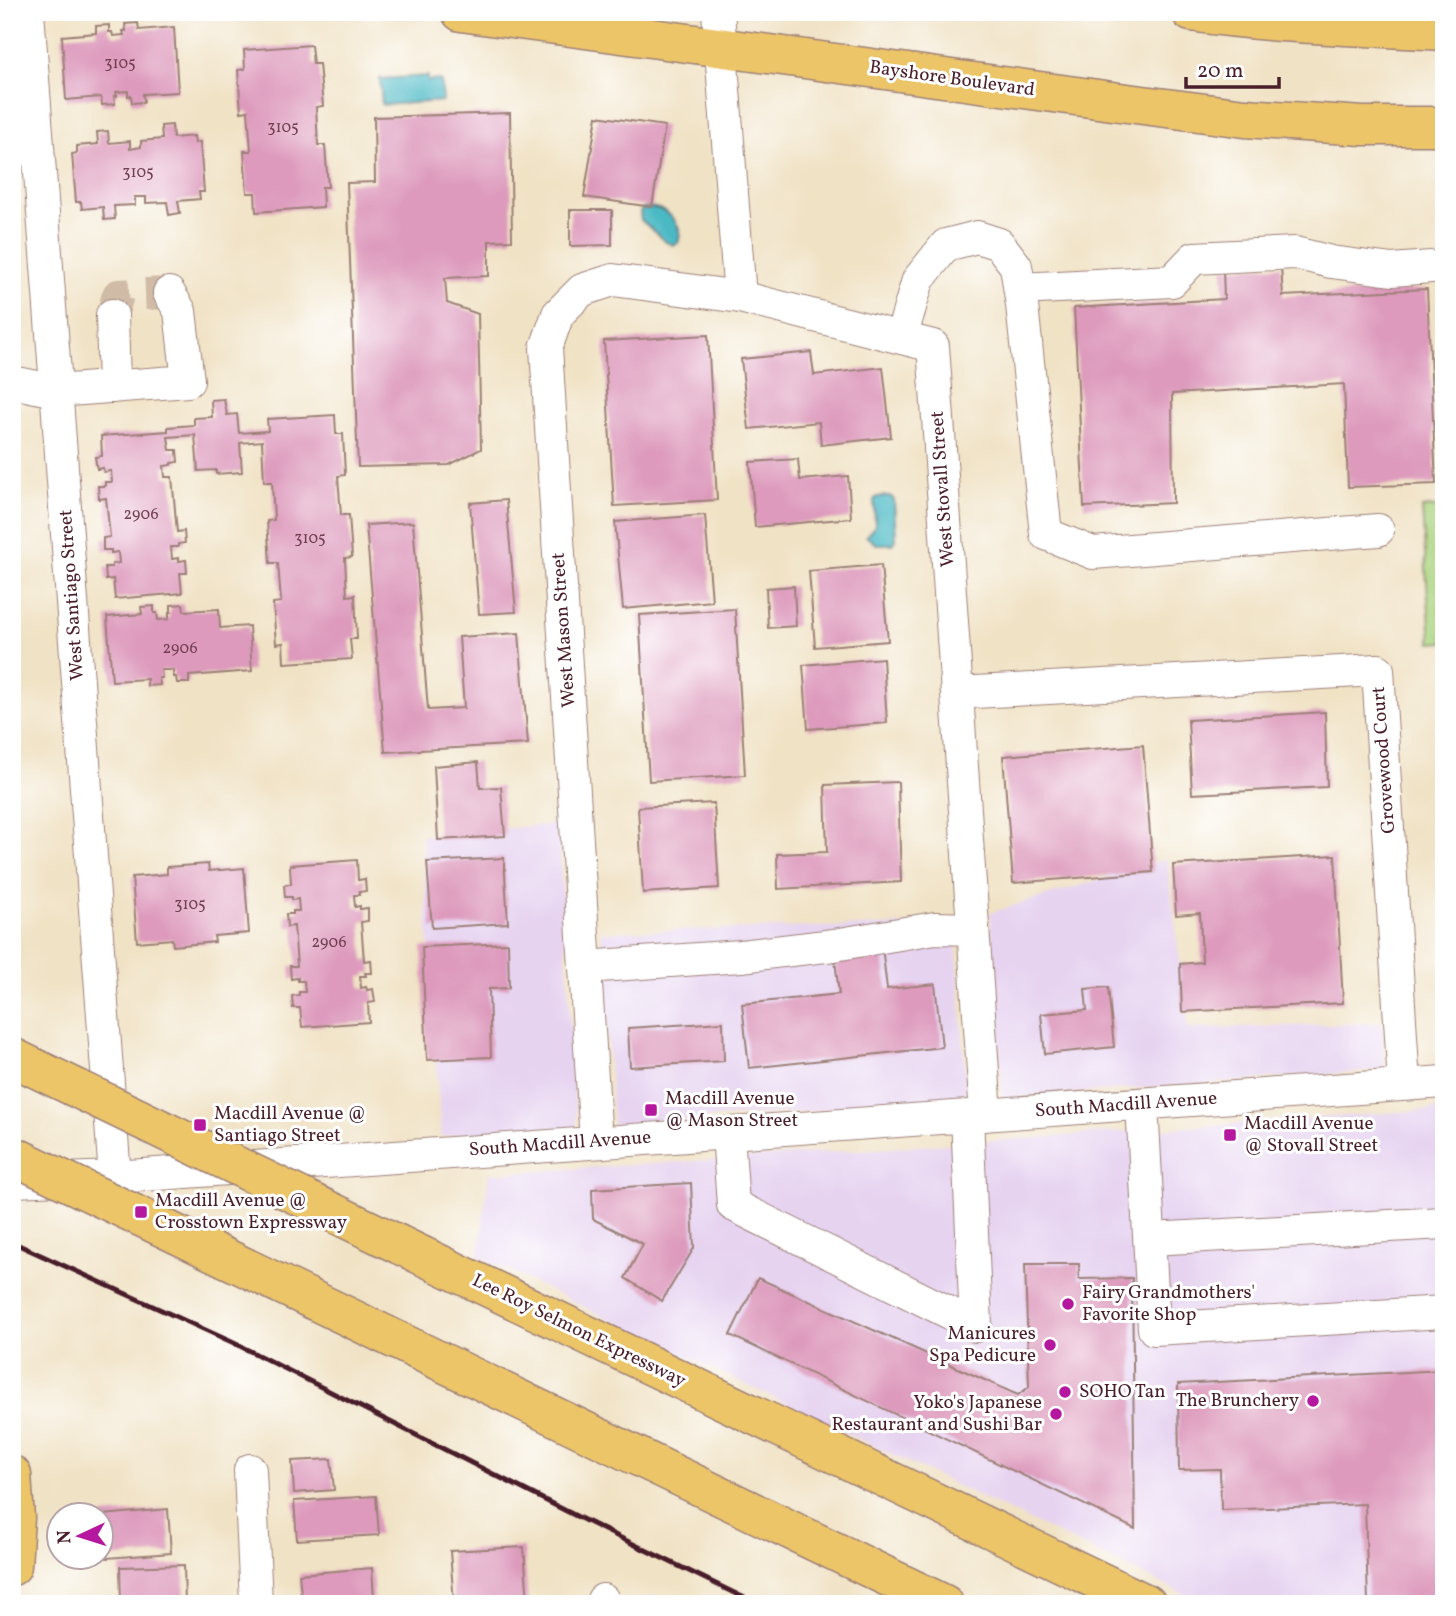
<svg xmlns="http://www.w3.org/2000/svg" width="1456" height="1616" viewBox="0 0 1456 1616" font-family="Vollkorn,serif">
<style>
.built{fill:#e6d3f0}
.green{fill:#abd47f;stroke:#7a7a55;stroke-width:2}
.water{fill:#4bb9c4;stroke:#4a6c78;stroke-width:2}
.building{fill:#dd9abc}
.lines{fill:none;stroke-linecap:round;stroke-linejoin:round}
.minor-tunnel{stroke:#cfbba6;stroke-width:32;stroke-dasharray:32 16;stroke-linecap:butt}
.minor-casing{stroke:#9d8078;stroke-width:34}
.major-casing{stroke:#9d8078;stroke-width:41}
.highway-casing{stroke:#9d8078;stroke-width:41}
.minor{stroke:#fff;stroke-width:32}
.major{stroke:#edc569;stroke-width:38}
.highway{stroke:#edc569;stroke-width:38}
.rail{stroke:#4a1f2b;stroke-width:5}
.highway-bridge-casing{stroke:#9d8078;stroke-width:41;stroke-linecap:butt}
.highway-bridge{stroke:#edc569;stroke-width:38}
.poi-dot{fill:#b5179e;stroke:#fff;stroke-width:2.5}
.labels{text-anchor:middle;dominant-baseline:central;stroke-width:6;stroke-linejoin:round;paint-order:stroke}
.number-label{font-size:16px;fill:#6f3e4f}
.street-label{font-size:19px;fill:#4a1f2b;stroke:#fff}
.poi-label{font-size:19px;fill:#4a1f2b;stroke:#fff;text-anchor:start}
</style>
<rect width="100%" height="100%" fill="#fff"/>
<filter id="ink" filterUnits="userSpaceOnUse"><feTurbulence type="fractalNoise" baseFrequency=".0143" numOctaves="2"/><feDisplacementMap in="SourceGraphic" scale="14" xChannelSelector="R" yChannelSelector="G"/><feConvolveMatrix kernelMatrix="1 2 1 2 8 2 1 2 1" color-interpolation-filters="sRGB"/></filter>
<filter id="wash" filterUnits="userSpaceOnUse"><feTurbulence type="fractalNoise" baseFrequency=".00686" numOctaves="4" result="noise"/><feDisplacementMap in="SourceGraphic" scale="28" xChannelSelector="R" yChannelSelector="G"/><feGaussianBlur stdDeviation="1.57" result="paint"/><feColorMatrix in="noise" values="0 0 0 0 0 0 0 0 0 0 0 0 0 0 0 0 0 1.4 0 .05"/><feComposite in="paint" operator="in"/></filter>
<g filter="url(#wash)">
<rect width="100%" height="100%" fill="#f0e2c5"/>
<path class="built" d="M558 824 577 1127 441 1137 422 836Z
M1167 859 1188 1029 1382 1023 1385 1070 1003 1098 990 913Z
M955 924 967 1100 613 1125 601 932Z
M1444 1109V1604H1204L478 1256 489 1174 762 1157Z"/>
<path class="green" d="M1444 506V642L1431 643 1422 508Z"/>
<path class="water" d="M428 76V81L441 80 443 101 382 105 380 79Z
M643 208C647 208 651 207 655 208 671 211 684 228 678 243L673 245 666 242 641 220 640 212Z
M890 496 894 500 896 540 893 544H876L866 536 875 526 874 500 877 497Z"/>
<g id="blocks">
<path class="building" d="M138 23 139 30 174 27 178 92 143 94 144 102 132 103 131 95 128 96V91L116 92 117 96H114L115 104 102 105 101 97 66 100 62 36 96 33V26L109 25V32H112L113 36 124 35 123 31H126L125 24Z
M311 45 313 64H319L323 106 316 107 318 145H325L328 187H322L323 207 256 212 255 193H247L244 151H251L248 111 241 112 238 70 245 69 244 50Z
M510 113 512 240 489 241V276L445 278 447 303 478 314 481 449 449 465 358 467 347 183 375 182 374 117Z
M597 116 665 126 652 207 584 197Z
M172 125 173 138 194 136 195 143 200 142 204 192H199L200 199 178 201 180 213 169 215 167 202 146 203V197H135V205L114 206 115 219 104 220 103 207 82 209 81 202H76L72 154 77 153V146L98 144 97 132 108 131 109 143 130 141V149L141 147V141L162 139 161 126Z
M570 210H612V245L570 246Z
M1281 266 1283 296 1427 289 1436 484 1348 487 1344 384 1172 394 1173 503 1084 507 1074 308 1224 299 1223 268Z
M708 335 717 500 614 506 604 341Z
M811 352 814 375 883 367 891 437 821 445 819 422 749 429 741 359Z
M224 399 227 415 237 414 239 433 268 431 267 419 335 415 336 434H343L345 475 338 476 341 515H349L352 557 345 558 347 596 355 595 357 639H350L352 659 284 663 283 643 276 644 273 603 281 602 278 563H270L267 521 274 520 272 482H264L262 441 240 443 242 472 216 474V470L198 471 195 435 168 437 170 450H177L178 462 171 463V465L164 466 165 477H172L177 532 184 531 185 543 178 544V547H171L172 559 179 558V561L186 560 187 573H180L182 593 115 599 113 579 106 580 105 567H112V564L119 563 118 552 111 553V550H103V538L110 537 106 498 99 499 98 486H105V482H112L111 471 104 472 103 468 97 469 95 457 102 456 101 436 168 431V427L194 425V418L212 417 211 400Z
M798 459 800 480 848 476 851 518 755 527 750 462Z
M506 500 516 612 479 614 470 503Z
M705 515 712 601 623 609 615 522Z
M413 522 428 710 464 708 459 637 519 633 528 744 385 752 366 525Z
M881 565 888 641 815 647 809 571Z
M794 586 796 626 768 628 766 588Z
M183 604 184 611 219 609 220 628 249 626 252 671 189 676V683H177L176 677H173V670H161L162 678H159L160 685 147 686V679L112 681 107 617 142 614 141 607 154 606V613H157L158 620 169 619V612H171V605Z
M735 609 745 775 649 781 639 615Z
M883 658 887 723 808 729 803 665Z
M1325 712 1327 787 1192 794 1188 720Z
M1143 745 1153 872 1013 883 1003 756Z
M478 762 480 788 501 787 505 836 438 840 434 766Z
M898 782 901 882 778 889 777 854 827 852 825 785Z
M714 803 719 888 643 893 638 807Z
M1335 855 1343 1003 1182 1012 1180 964 1202 962 1200 913 1176 915 1173 865Z
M504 858 508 923 432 928 427 862Z
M357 860 358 880 365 879 366 891 359 892V895H354L355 907 360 906V909L368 908V921L361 922 364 961 371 960 372 973H365L366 976H360L361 988 366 987 367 990 373 989 375 1002 368 1003 369 1022 302 1027 300 1008H293L292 996 299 995V992H305L304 981H298V978L291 979 290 966H297L294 926 287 927 286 914H293V911H299L298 899 292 900V897H285L284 885 291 884 290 865Z
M208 864 209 871 244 868 249 933 214 936 215 942 173 946 172 939 137 942 132 877 167 874V867Z
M508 943 509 988 489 989 491 1057 427 1060 422 947Z
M882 946 887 989 935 984 942 1047 749 1068 742 1004 839 994 834 951Z
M1108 987 1114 1047 1045 1054 1041 1014 1087 1010 1085 989Z
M723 1022 724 1061 630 1067 628 1028Z
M691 1183 694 1248 662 1301 625 1278 643 1244 593 1219 592 1189Z
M1025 1264H1079V1279L1132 1278 1135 1529 730 1335 758 1278 1018 1395 1029 1387Z
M1444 1370V1604L1368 1603 1365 1504 1221 1510 1220 1469 1179 1470 1178 1384Z
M331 1459 334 1490 294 1493 292 1461Z
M376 1496 379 1535 297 1540 294 1501Z
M168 1509 171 1553 107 1558 103 1515Z
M524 1547 528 1604H454L450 1551Z
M184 1565 185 1604H121L120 1567Z
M372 1568 374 1599 302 1604 299 1574Z"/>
</g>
</g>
<g filter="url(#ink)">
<use href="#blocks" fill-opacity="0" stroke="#9d8078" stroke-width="2"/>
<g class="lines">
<path class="minor-tunnel" d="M112 315 118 295 169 293"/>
<g class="minor-casing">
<path id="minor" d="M28 12 115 1177
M718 12 740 297
M1020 289 1172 281 1194 258 1295 253 1331 262 1392 270 1444 266
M112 315 114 387
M901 338 918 280 946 245 977 237 999 244 1016 266 1022 305 1046 534 1093 553 1378 530
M12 382 56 391 188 381 180 311 169 293
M957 693 1378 670 1404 1084
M585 967 741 956 834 945 935 928 973 929
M1142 1104 1154 1329 1444 1312
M728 1133 733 1205 976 1326 967 1116
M596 1142 546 348 558 314 582 290 613 280 740 297 933 346 986 1115
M12 1181 115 1177 1444 1082
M1150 1239 1444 1223
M250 1470 256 1604
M603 1600V1604"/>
</g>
<g class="major-casing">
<path id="major" d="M461 12 1127 103 1245 118 1363 126H1444
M1191 12C1275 25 1360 26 1444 31"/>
</g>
<g class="highway-casing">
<path id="highway" d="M400 1245 1147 1604
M226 1258 944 1604
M12 1475 15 1518 12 1566"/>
</g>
<use href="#minor" class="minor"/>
<use href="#major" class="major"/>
<use href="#highway" class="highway"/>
<path class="rail" d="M12 1242 234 1343 592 1524 757 1604"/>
<g class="highway-bridge-casing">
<path id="highway-bridge" d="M12 1057 400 1245
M12 1155 226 1258"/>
</g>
<use href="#highway-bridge" class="highway-bridge"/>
</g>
</g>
<g class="poi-dot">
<rect x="644" y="1103" width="14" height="14" rx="3.5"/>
<rect x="193" y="1118" width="14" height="14" rx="3.5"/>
<rect x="1223" y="1128" width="14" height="14" rx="3.5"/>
<rect x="134" y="1205" width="14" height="14" rx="3.5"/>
<circle cx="1068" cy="1304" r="7"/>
<circle cx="1050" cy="1345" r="7"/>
<circle cx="1065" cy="1392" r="7"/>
<circle cx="1313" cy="1401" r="7"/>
<circle cx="1056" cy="1414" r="7"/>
</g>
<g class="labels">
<g class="number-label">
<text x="120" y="64">3105</text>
<text x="283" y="128">3105</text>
<text x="138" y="173">3105</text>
<text x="141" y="515">2906</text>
<text x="310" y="539">3105</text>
<text x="180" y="649">2906</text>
<text x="190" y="905">3105</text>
<text x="329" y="943">2906</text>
</g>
<g class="street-label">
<text transform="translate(952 79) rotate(8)">Bayshore Boulevard</text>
<text transform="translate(943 489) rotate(-94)">West Stovall Street</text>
<text transform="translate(72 595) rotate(-94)">West Santiago Street</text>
<text transform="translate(564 630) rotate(-94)">West Mason Street</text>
<text transform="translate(1384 760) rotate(-94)">Grovewood Court</text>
<text transform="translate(1126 1105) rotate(-4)">South Macdill Avenue</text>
<text transform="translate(560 1144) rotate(-4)">South Macdill Avenue</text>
<text transform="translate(579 1331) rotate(26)">Lee Roy Selmon Expressway</text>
</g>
<g class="poi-label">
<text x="665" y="1099">Macdill Avenue<tspan x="665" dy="22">@ Mason Street</tspan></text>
<text x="214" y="1114">Macdill Avenue @<tspan x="214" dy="22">Santiago Street</tspan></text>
<text x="1244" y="1124">Macdill Avenue<tspan x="1244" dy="22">@ Stovall Street</tspan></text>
<text x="155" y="1201">Macdill Avenue @<tspan x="155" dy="22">Crosstown Expressway</tspan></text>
<text x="1082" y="1293">Fairy Grandmothers'<tspan x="1082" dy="22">Favorite Shop</tspan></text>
<text x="1036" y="1334" text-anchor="end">Manicures<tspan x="1036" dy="22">Spa Pedicure</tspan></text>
<text x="1079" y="1392">SOHO Tan</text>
<text x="1299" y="1401" text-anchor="end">The Brunchery</text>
<text x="1042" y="1403" text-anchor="end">Yoko's Japanese<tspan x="1042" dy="22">Restaurant and Sushi Bar</tspan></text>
</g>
</g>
<rect width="1456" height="1616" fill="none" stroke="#fff" stroke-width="42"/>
<g transform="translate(80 1536) rotate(266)"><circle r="33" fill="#ffffff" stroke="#b7a5aa" stroke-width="2"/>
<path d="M0-5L12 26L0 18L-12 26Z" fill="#b5179e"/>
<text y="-10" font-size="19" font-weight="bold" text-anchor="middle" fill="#4a1f2b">N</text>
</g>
<path d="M1186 77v10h93v-10" fill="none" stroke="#4a1f2b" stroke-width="3.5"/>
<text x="1197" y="77" font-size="21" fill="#4a1f2b" stroke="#ffffff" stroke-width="5" paint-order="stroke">20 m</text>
</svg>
